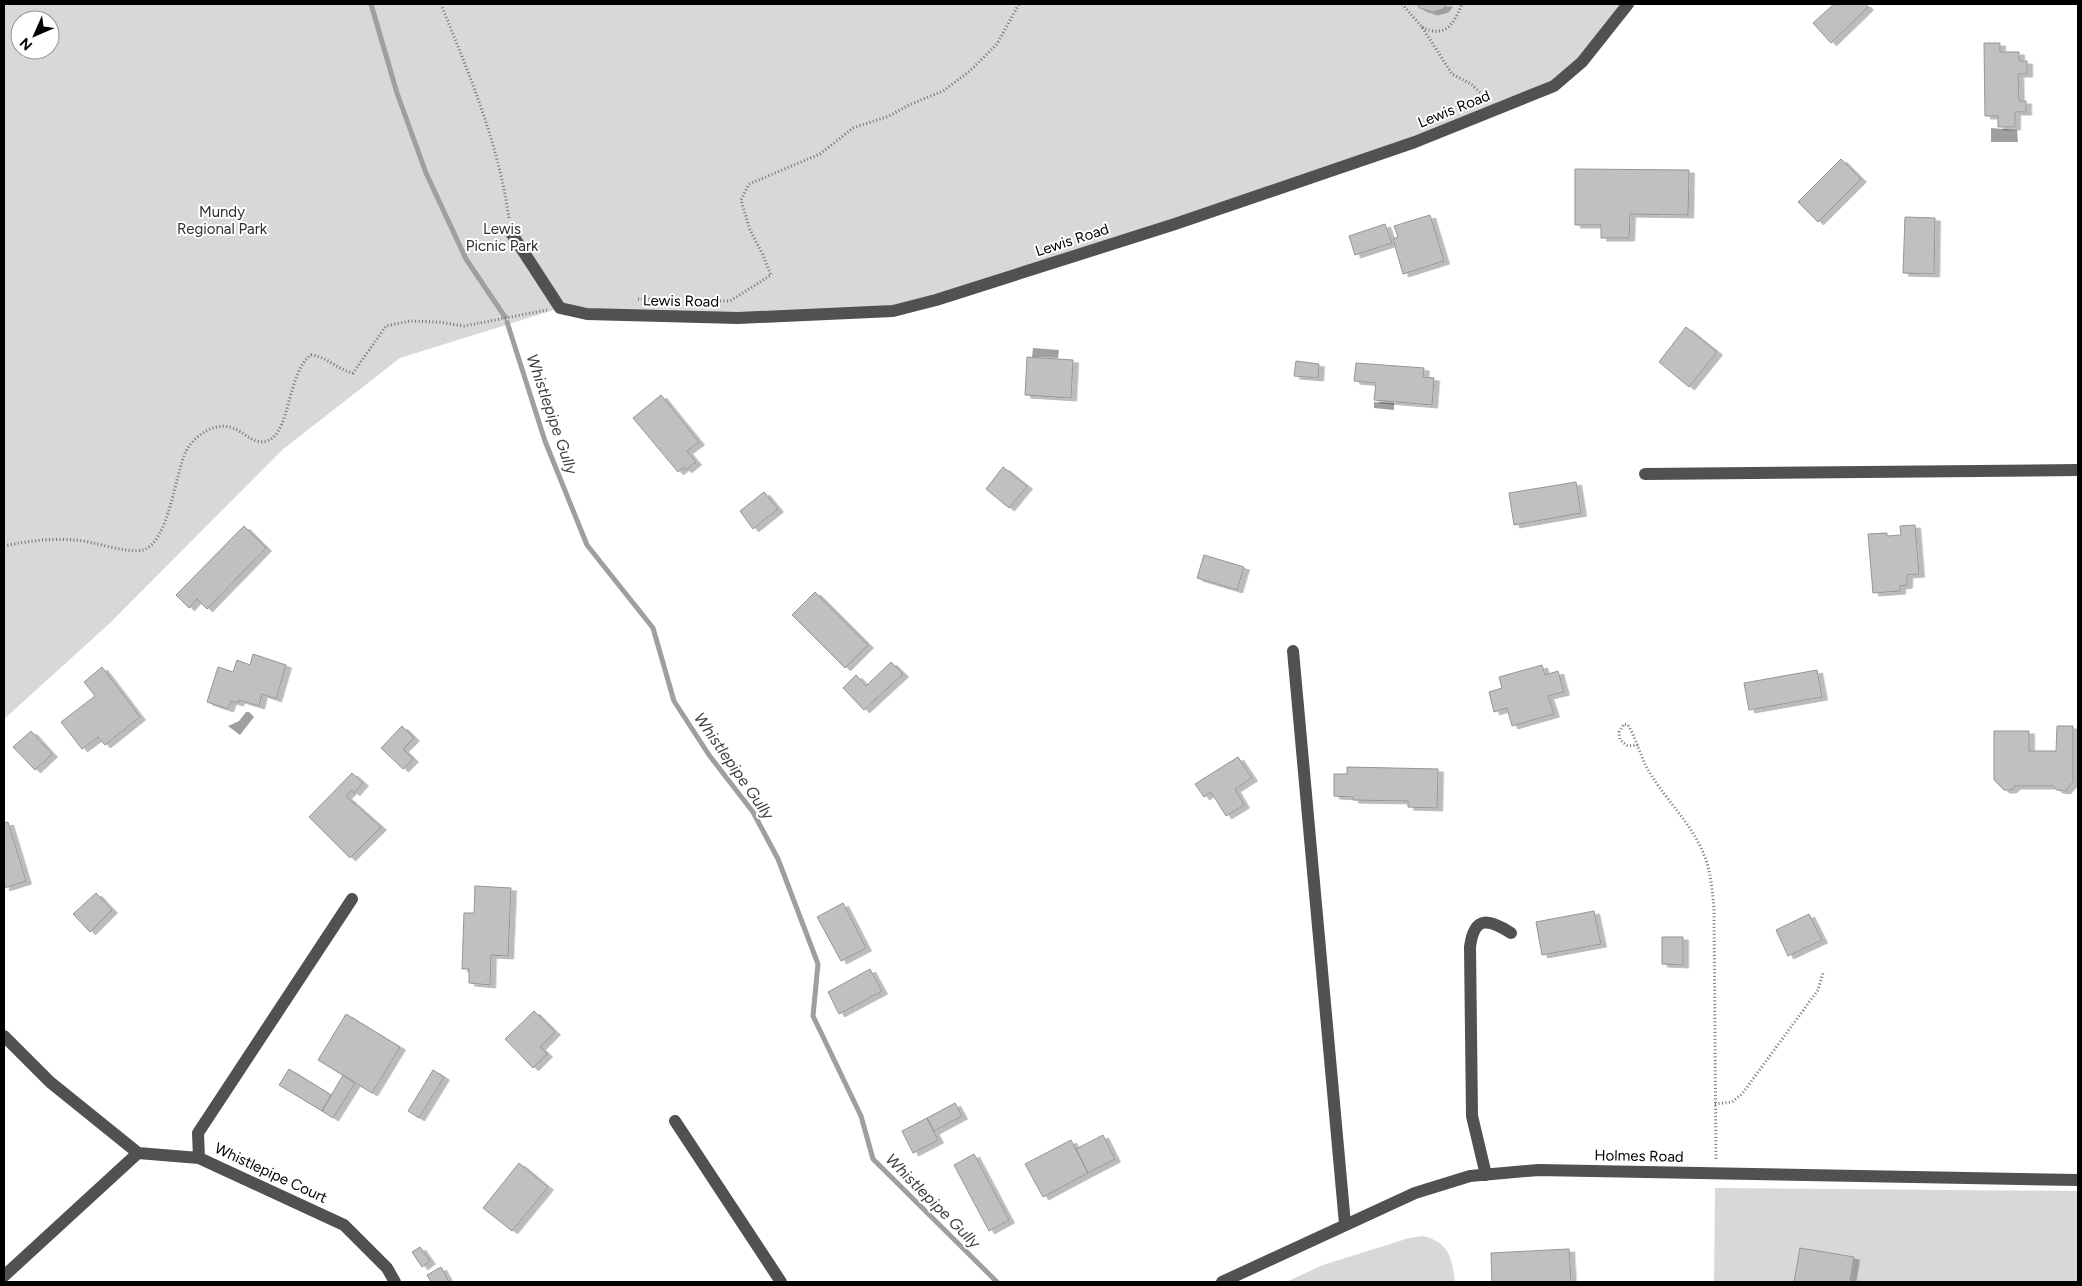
<svg xmlns="http://www.w3.org/2000/svg" width="2082" height="1286" viewBox="0 0 2082 1286" font-family="Figtree,sans-serif">
<style>
.green{fill:#d8d8d8;fill-rule:evenodd}
.water{fill:#9f9f9f}
.lines{fill:none;stroke-linecap:round;stroke-linejoin:round}
.stream{stroke:#9f9f9f;stroke-width:5}
.building{fill:#c0c0c0;stroke:#959595;filter:url(#shadow)}
.path{stroke:#737373;stroke-width:3;stroke-dasharray:1 2.5;stroke-linecap:butt}
.minor{stroke:#515151;stroke-width:12}
.labels{text-anchor:middle;dominant-baseline:central;stroke-width:4;stroke-linejoin:round;paint-order:stroke}
.street-label{font-size:15px;fill:#000;stroke:#fff}
.park-label{font-size:15px;fill:#2f2f2f;stroke:#fff}
.water-label{font-size:16px;font-style:italic;fill:#404040;stroke:#fff}
</style>
<defs>
<filter id="shadow"><feDropShadow dx="5.5" dy="3" stdDeviation="0" flood-color="#0004"/></filter>
</defs>
<rect width="100%" height="100%" fill="#fff"/>
<path class="green" d="M4 4H1630L1554 86 1415 142 893 311 738 318 560 308 400 358 282 450 109 624 4 719ZM20 20H50V50H20Z
M1715 1188 2078 1191V1282H1714Z
M1423 1236C1449 1242 1452 1258 1455 1282H1286L1323 1265 1409 1238Z"/>
<path class="water" d="M1991 128 2017 130 2018 142H1991Z
M1033 348 1059 350 1058 358 1032 357Z
M1374 402 1394 403V410L1374 408Z
M246 712H249L254 717 240 735 228 726 239 721Z"/>
<g class="lines">
<path class="stream" d="M371 4 397 93 426 173 466 259 505 317
M507 322 545 441 587 545 653 628 674 701 709 755 753 812 778 859 818 964 813 1016 861 1116 873 1159 997 1282"/>
</g>
<path class="building" d="M1417 4H1447L1443 9 1432 12 1420 8Z
M1834 4H1865L1868 7 1831 43 1813 23Z
M1984 43H2000V52H2019V61H2027V74H2018L2019 101H2026V112H2015V127H1998V116H1985Z
M1841 159 1861 179 1818 222 1798 202Z
M1575 169 1689 170 1688 215 1630 214 1629 238H1601V225H1575Z
M1430 215 1444 261 1403 274 1393 239 1398 237 1394 226Z
M1905 217 1935 218 1934 274 1903 273Z
M1385 224 1392 243 1355 255 1349 236Z
M1686 327 1717 352 1689 387 1659 362Z
M1027 357 1073 360 1071 398 1025 395Z
M1296 361 1319 364 1318 378 1294 376Z
M1356 363 1424 368 1423 377 1434 378 1432 405 1374 400 1376 383 1354 381Z
M661 395 699 442 687 451 696 462 686 470 684 467 678 472 633 418Z
M1003 467 1027 486 1009 508 986 489Z
M1576 482 1581 513 1514 525 1509 493Z
M764 492 778 509 753 529 740 511Z
M1915 525 1919 574 1907 575V585L1900 586V591L1873 593 1868 534 1887 533V536L1901 535 1900 526Z
M244 526 266 548 207 609 197 599 189 608 176 595Z
M1204 555 1244 567 1237 590 1197 578Z
M815 592 868 645 845 668 792 615Z
M253 654 286 665 276 699 262 694 259 706 239 700 238 703 231 701 228 709 207 702 218 667 233 672 237 660 250 665Z
M891 662 903 674 864 710 843 688 856 675 866 686Z
M1542 665 1545 675 1558 671 1564 692 1548 696 1554 714 1512 726 1507 708 1494 712 1489 692 1502 688 1499 677Z
M102 667 140 717 105 745 98 737 82 749 61 722 95 696 84 682Z
M1817 670 1822 697 1749 710 1744 683Z
M402 726 414 738 403 749 413 759 403 769 381 748Z
M2057 726H2073V782L2065 791 2057 790 2053 786H2015L2011 790H2004L1994 780V731H2029V751H2056Z
M31 731 52 754 35 770 13 747Z
M1238 757 1252 778 1235 789 1244 805 1226 816 1211 792 1204 797 1195 784Z
M1347 767 1438 769 1437 808 1408 807V801L1353 800V797L1334 796V774H1347Z
M352 773 363 783 354 793 352 790 346 796 381 827 350 858 309 817Z
M8 822 26 881 4 888V823Z
M475 886 511 888 508 956 491 955 490 985 469 983V969H462L464 913H474Z
M96 893 112 910 90 932 73 914Z
M843 903 866 948 841 961 817 917Z
M1594 911 1601 944 1542 955 1536 922Z
M1809 914 1822 940 1788 956 1776 930Z
M1662 937H1683V965L1662 964Z
M870 969 882 991 839 1014 828 992Z
M534 1011 555 1032 540 1047 547 1054 533 1068 505 1039Z
M346 1014 400 1047 372 1093 318 1060Z
M289 1069 331 1095 322 1111 279 1085Z
M433 1070 444 1077 419 1118 408 1111Z
M343 1075 355 1083 333 1118 322 1111Z
M955 1103 962 1116 934 1131 927 1118Z
M927 1118 938 1140 913 1153 902 1131Z
M1103 1135 1115 1159 1088 1173 1076 1149Z
M1071 1140 1088 1173 1043 1197 1025 1164Z
M974 1154 1009 1220 989 1231 954 1165Z
M519 1163 548 1187 512 1231 483 1208Z
M420 1247 430 1261 422 1267 412 1252Z
M1800 1248 1854 1257 1850 1282H1794Z
M1569 1249 1571 1282H1492L1491 1253Z
M441 1267 449 1282H431L427 1275Z"/>
<g class="lines">
<path class="path" d="M441 4C469 74 499 144 509 219
M1402 4 1422 27 1452 74 1471 84 1487 99
M1422 27C1445 39 1454 24 1462 4
M638 299 674 300
M713 301H730L771 275 763 255 750 230 741 200 749 184 820 154 853 128 889 116 909 105 943 91 970 71 997 44 1019 4
M4 546C27 541 51 538 75 540 93 541 127 554 143 550 169 542 175 474 186 451 194 436 215 421 233 428 244 432 254 445 267 441 291 433 287 372 311 355 328 357 338 370 353 373L386 326 410 321 439 322 464 326 547 310
M1638 745 1628 746 1620 740 1619 732 1624 724 1628 725C1635 737 1639 751 1645 764 1661 796 1691 821 1704 855 1711 871 1712 890 1714 908L1716 1160
M1715 1104 1732 1102 1742 1094 1818 990 1823 973"/>
<path class="minor" d="M510 231 560 308 587 314 738 318 893 311 936 300 1175 224 1415 142 1554 86 1582 62 1628 4
M1645 474 2078 470
M1293 651 1345 1224
M4 1036 50 1082 138 1153
M675 1121 781 1282
M199 1158 198 1133 352 899
M1486 1175 1472 1116 1470 947C1474 916 1488 918 1511 933
M4 1276 138 1153 199 1158 344 1225 387 1268 395 1282
M1222 1282 1415 1193 1470 1176 1538 1170 2078 1180"/>
</g>
<g class="labels">
<g class="street-label">
<text transform="translate(1454 109) rotate(-22)">Lewis Road</text>
<text transform="translate(1072 240) rotate(-18)">Lewis Road</text>
<text transform="translate(681 301) rotate(1)">Lewis Road</text>
<text transform="translate(1639 1156) rotate(1)">Holmes Road</text>
<text transform="translate(271 1173) rotate(25)">Whistlepipe Court</text>
</g>
<g class="park-label">
<text x="222" y="212">Mundy<tspan x="222" dy="17">Regional Park</tspan></text>
<text x="502" y="229">Lewis<tspan x="502" dy="17">Picnic Park</tspan></text>
</g>
<g class="water-label">
<text transform="translate(552 414) rotate(71)">Whistlepipe Gully</text>
<text transform="translate(734 766) rotate(55)">Whistlepipe Gully</text>
<text transform="translate(933 1201) rotate(45)">Whistlepipe Gully</text>
</g>
</g>
<rect width="2082" height="1286" fill="none" stroke="#000000" stroke-width="10"/>
<g transform="translate(35 35) rotate(225)"><circle r="24" fill="#ffffff" stroke="#999999"/>
<path d="M0-4L9 19L0 12L-9 19Z" fill="#000000"/>
<text y="-8" font-size="14" font-weight="bold" text-anchor="middle" fill="#000000">N</text>
</g>
</svg>
